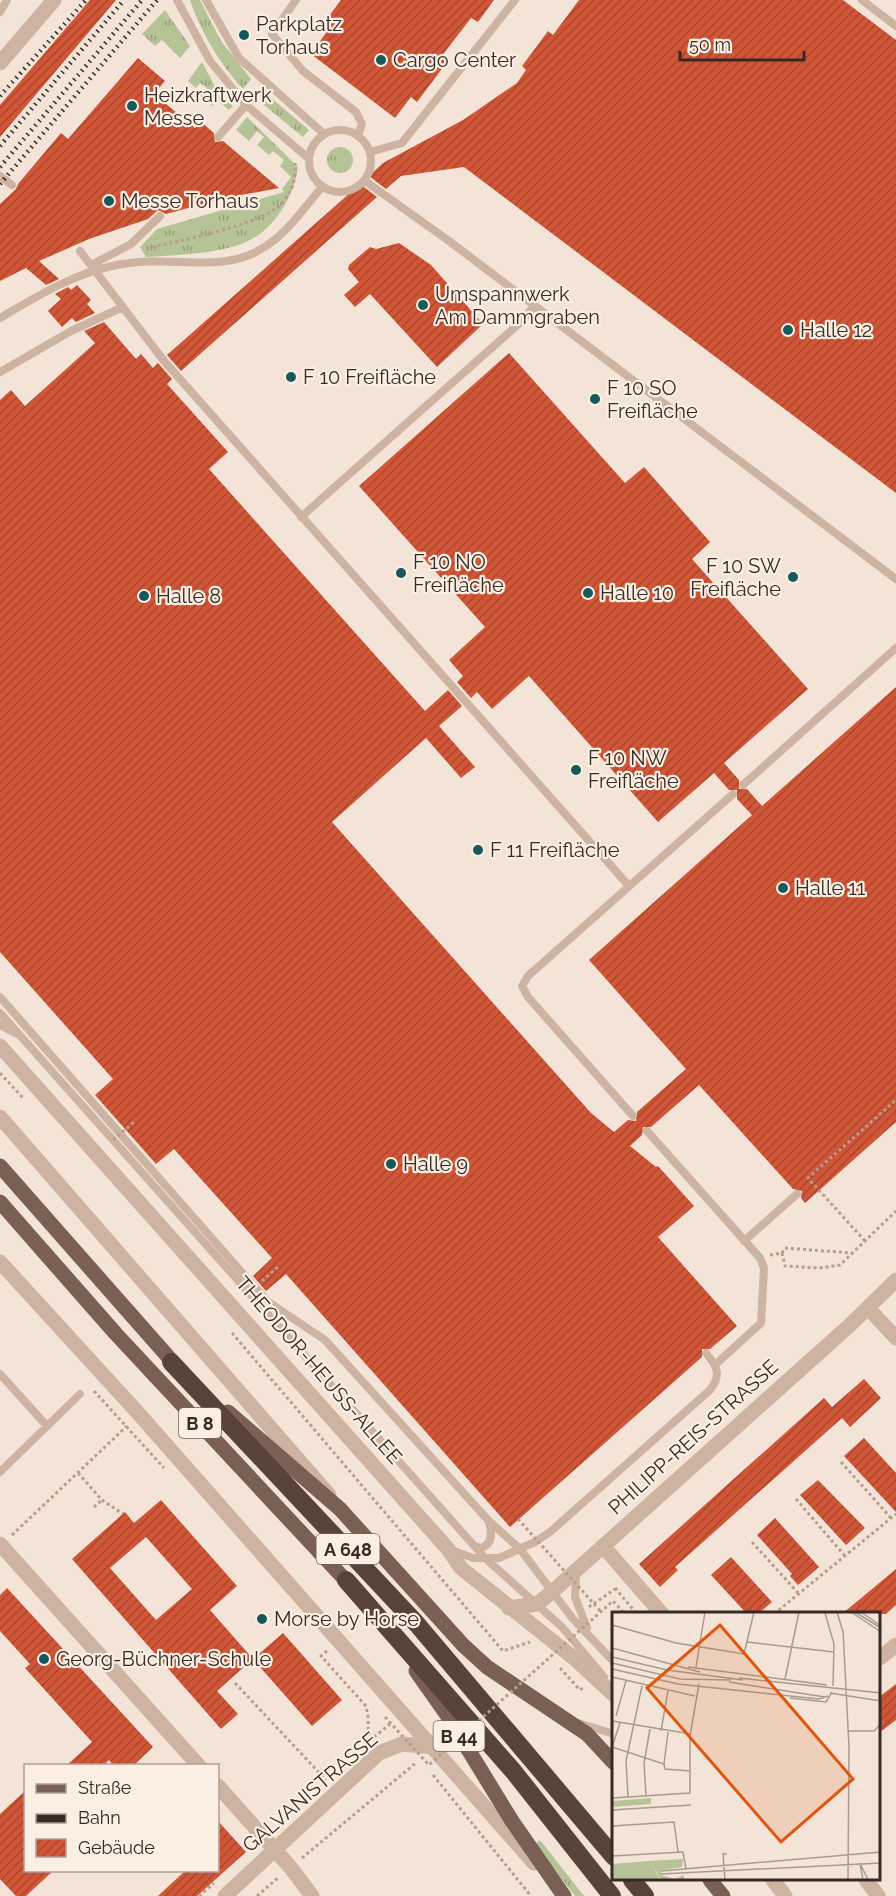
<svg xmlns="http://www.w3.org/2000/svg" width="896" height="1896" viewBox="0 0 896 1896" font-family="Raleway,sans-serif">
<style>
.grass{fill:url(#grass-tufts)}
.building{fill:url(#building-hatch);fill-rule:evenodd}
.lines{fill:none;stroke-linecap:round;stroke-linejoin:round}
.path{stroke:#b89d8c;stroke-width:3;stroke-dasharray:3 3;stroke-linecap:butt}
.service{stroke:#ccb3a2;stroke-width:8}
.minor{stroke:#ccb3a2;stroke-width:15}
.primary{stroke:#795f54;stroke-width:15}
.motorway{stroke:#58433b;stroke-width:18}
.rail{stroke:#362a25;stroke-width:4.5;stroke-dasharray:1.5 4.5;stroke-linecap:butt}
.path-bridge{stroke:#b89d8c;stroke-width:3;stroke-dasharray:3 3;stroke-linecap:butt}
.service-bridge{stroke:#ccb3a2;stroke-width:8}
.poi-dot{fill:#17595b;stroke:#fbefe3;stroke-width:2}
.labels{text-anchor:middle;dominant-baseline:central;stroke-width:4.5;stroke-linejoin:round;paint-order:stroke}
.shield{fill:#fbefe3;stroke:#71655e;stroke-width:1.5}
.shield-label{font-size:18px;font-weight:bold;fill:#362a25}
.poi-label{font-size:20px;fill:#362a25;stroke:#fbefe3;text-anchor:start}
.street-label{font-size:20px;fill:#362a25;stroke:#fbefe3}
.inset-road{fill:none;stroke:#a79a90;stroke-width:1.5}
.view{fill:#df570d;fill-opacity:0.15;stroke:#df570d;stroke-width:3}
.inset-edge{fill:none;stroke:#362a25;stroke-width:3}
</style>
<defs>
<pattern id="grass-tufts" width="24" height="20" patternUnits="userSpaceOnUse" patternTransform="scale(1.5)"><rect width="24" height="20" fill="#b6c396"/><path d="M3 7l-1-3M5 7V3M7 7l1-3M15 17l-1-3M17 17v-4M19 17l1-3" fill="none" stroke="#959f7a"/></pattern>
<pattern id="building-hatch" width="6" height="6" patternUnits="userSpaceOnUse" patternTransform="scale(1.5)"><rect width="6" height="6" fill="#d15537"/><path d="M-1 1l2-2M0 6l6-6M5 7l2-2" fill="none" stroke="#aa472e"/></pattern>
</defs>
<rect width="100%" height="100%" fill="#f3e4d7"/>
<path class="grass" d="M190 0H200L221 41 251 79 243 89C220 64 201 33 190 0Z
M165 10 190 46 180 58 162 40 155 46 142 34Z
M202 62 218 92 233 106 229 110 217 100 212 106 200 96 207 88 200 83 196 88 188 81Z
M270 97 309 130 303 137 264 105Z
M247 117 298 167C294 195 276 228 248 241 221 254 176 255 146 257L140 247 157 229 284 192 282 189 291 177 280 166 284 160 273 151 269 155 257 145 264 137 257 131 249 141 236 130Z
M327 160a13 13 0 1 1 26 0a13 13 0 1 1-26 0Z
M540 1840 584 1896H575L535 1844Z"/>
<path class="building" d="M90 0H116L0 137V105Z
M341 0H494L478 22 471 18 441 57 447 62 417 102 411 97 395 118 311 54 326 33 320 28Z
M579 0H843L896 40V493L464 167 401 176 386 189 369 176 383 163 463 120 517 83 526 70 522 66 534 50 548 31 553 35Z
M138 58 165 81 154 94 195 128 201 122 214 133 215 142 223 141 279 188 225 198 166 214 158 210 148 219 89 239 39 261 59 279 46 285 26 268 0 281V204L16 189 18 184 61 133 68 139Z
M360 184 377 197 181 371 167 355Z
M399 243 431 265 483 324 437 367 370 294 355 307 344 295 359 282 348 269 349 265 370 247 376 249Z
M77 285 91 300 87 304 95 313 76 322 72 318 62 327 48 311 61 299 55 294 68 287 71 290Z
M104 322 136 359 141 354 153 368 158 363 172 379 167 384 228 452 209 469 425 711 448 690 462 706 439 726 475 767 461 778 426 738 332 822 591 1113 614 1132 628 1120 636 1121 637 1112 686 1069 589 960 752 815 737 799V790H729L714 773 658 822 529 676 492 709 477 692 471 698 457 682 463 676 449 660 485 627 359 486 509 353 625 483 644 467 710 542 692 559 808 689 724 763 739 780V789H747L762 806 896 687V1122L805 1203 801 1198 802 1191 793 1189 699 1085 651 1127H643L642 1135 630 1146 656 1167 658 1166 694 1206 658 1237 737 1326 710 1349H702V1357L510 1527 286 1274 266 1291 253 1276 272 1258 174 1149 156 1164 95 1095 113 1079 0 952V400L11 390 25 406 95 343 84 331Z
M864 1379 881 1398 850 1427 842 1418 675 1567 678 1570 660 1587 639 1564 824 1398 832 1407Z
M864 1438 896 1473V1512L844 1456Z
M818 1480 865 1528 846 1545 800 1495Z
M161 1500 237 1586 210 1610 253 1659 217 1691 238 1714 221 1729 72 1559 125 1512 134 1523ZM146 1537 192 1589 156 1620 110 1568Z
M775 1518 819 1567 798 1585 790 1576 792 1574 757 1535Z
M731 1557 772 1602 758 1614H747L711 1575Z
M896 1569V1605L886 1614H842Z
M7 1588 153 1747 133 1766H114L109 1760 103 1766H66L92 1742 25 1668 30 1664 0 1631V1595Z
M283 1633 342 1700 312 1726 253 1659Z
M896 1684V1720L879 1733V1697Z
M26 1790V1870H54L26 1896H16L0 1879V1814Z
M218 1821 246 1852 197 1896H158L186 1870H218Z"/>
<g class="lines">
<path class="path" d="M146 248C174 243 268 223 283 202 293 189 296 179 295 163
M0 1073 24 1099
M865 1241 808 1178 896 1100
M782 1253 785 1266 819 1268 840 1265 896 1211
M770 1255 782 1253 785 1248 852 1253
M262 1281 279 1266
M232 1333 503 1651 530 1642
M94 1391 164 1468
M841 1462 891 1518
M78 1473 102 1500 123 1514
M796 1499 845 1556
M94 1507 102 1500
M12 1535 127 1426
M752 1542 799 1594
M615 1588 637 1614
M589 1607 615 1589
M774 1614 896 1514
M327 1651 321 1656 365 1705C371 1718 365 1730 372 1742
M560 1668 580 1690 584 1687
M235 1683 326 1780
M374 1737 390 1724
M433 1775 531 1896
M302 1858 417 1762
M199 1896 214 1883
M257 1896 279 1877"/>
<path class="service" d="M177 0 210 61 246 105 308 158
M206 0 239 58 324 134
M296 0 272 34 303 71 356 112 362 124 358 135
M862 0 896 26
M0 12 7 0
M309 161a31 31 0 1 1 62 0a31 31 0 1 1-62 0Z
M218 137 246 105
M370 152 402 143 515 0
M0 176 12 185
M365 181 449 241 896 579
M298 216 322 187
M80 251 164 361 629 886
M91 265 131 244 160 216
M0 372 71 331 123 307
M301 517 523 320 534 306
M743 785 896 648
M0 997 267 1301 325 1340 488 1520 520 1549 573 1619 614 1662
M0 1013 485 1558 562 1627 604 1677
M0 1025 15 1033
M633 1116 528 997 522 986 528 976 733 794
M647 1131 760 1258 764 1268 761 1323 716 1364
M744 1241 797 1194
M0 1374 47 1426
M0 1472 80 1394
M475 1546 481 1548C493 1544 492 1532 489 1522
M451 1550 473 1558H499L535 1542 550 1532 710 1390C722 1375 717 1366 706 1353
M576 1573 575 1597 587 1628
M578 1723 614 1734"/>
<path class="minor" d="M0 63 54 0
M0 1046 448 1549 461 1568 575 1659 614 1695
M0 1117 329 1495
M0 1262 139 1414 534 1863
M868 1308 896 1338
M0 1544 199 1766
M603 1546 662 1614
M509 1608 537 1604 552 1592 850 1325 896 1280
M880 1658 896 1645
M218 1786 291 1868 312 1896
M773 1880 785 1896
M866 1880 878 1896
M225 1896 379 1753 402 1744 433 1747"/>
<path class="primary" d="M0 1166 178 1368
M0 1202 116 1334 352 1587
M228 1412 340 1509 463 1645 487 1667 587 1734 614 1763
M416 1671 447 1715 512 1821 564 1896
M710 1880 723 1896"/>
<path class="motorway" d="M171 1362 416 1623 614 1857
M346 1580 514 1772 612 1896
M632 1880 645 1896"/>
<path class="rail" d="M0 96 86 0
M0 146 124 0
M0 167 142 0
M0 184 157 0"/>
<path class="path-bridge" d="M113 1140 134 1122
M518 1519 601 1612
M385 1717 429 1765 613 1601 625 1614"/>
<path class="service-bridge" d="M0 318C34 298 73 274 112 266 189 249 239 290 298 216"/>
</g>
<g class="poi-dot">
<circle cx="244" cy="35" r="6"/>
<circle cx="381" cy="60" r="6"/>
<circle cx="132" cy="106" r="6"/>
<circle cx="109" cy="201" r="6"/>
<circle cx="423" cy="305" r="6"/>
<circle cx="788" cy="330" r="6"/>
<circle cx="291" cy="377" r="6"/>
<circle cx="595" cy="399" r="6"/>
<circle cx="401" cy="573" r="6"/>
<circle cx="793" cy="577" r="6"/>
<circle cx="588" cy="593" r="6"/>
<circle cx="144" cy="596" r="6"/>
<circle cx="576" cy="770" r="6"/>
<circle cx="478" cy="850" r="6"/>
<circle cx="783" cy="888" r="6"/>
<circle cx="391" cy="1164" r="6"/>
<circle cx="262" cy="1619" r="6"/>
<circle cx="44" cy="1659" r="6"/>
</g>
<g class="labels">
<g class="shield">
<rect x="179" y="1408" width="42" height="30" rx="4.5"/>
<rect x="316.5" y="1534" width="63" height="30" rx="4.5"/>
<rect x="433.5" y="1721" width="51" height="30" rx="4.5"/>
</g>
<g class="shield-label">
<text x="200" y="1423">B 8</text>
<text x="348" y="1549">A 648</text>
<text x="459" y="1736">B 44</text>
</g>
<g class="poi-label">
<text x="256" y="24">Parkplatz<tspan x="256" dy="23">Torhaus</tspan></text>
<text x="393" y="60">Cargo Center</text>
<text x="144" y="95">Heizkraftwerk<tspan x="144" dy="23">Messe</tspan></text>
<text x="121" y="201">Messe Torhaus</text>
<text x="435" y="294">Umspannwerk<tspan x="435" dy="23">Am Dammgraben</tspan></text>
<text x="800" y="330">Halle 12</text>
<text x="303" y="377">F 10 Freifläche</text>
<text x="607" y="388">F 10 SO<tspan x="607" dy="23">Freifläche</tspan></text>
<text x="413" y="562">F 10 NO<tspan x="413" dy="23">Freifläche</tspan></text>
<text x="781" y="566" text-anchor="end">F 10 SW<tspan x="781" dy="23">Freifläche</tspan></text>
<text x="600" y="593">Halle 10</text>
<text x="156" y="596">Halle 8</text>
<text x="588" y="758">F 10 NW<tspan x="588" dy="23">Freifläche</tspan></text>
<text x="490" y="850">F 11 Freifläche</text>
<text x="795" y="888">Halle 11</text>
<text x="403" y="1164">Halle 9</text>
<text x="274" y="1619">Morse by Horse</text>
<text x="56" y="1659">Georg-Büchner-Schule</text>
</g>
<g class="street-label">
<text transform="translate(319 1370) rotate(49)">THEODOR-HEUSS-ALLEE</text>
<text transform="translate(693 1437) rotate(-42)">PHILIPP-REIS-STRASSE</text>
<text transform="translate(310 1792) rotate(-41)">GALVANISTRASSE</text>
</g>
</g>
<g transform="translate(612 1612)">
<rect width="268" height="268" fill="#f3e4d7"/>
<path d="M71 247 70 255 49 258V263L63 267 72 263V268H49L38 249 48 268H0V252L37 249Z" fill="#b6c396"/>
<path d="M39 186V192L0 195V189Z" fill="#b6c396"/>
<path class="inset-road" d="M195 0H217M225 0 231 20M239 0 269 20M243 0 269 16M249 0 269 14M213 1 222 32 221 74M0 13 64 31 132 42 142 0M231 18 237 135 236 268M135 30 222 40M0 36 88 60M0 45 55 58 131 68M0 51 68 67 119 68M76 55 215 73M84 55 93 0M0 57 66 72 207 87 216 84M0 65 83 84M127 66 269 81M173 67 187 0M117 70 213 85M218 81 269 89M178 86 214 90 220 80M4 104 14 69M0 109 79 122M49 119 56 79M236 119H262L269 112M0 135 52 152 53 157 78 159M0 135 8 111M52 152 56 120M34 184 32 151 38 117M16 185 14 149 30 74M0 186 78 181V124L87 72M0 198 79 193M0 214 62 210 66 240M0 244 71 240 74 257M49 259 269 240M49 262 269 251M113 268 111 242H115M251 268 248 251 256 268"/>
<path class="view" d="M108 13 241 167 169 230 35 76Z"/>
<rect width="268" height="268" class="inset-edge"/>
</g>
<rect x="24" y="1764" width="195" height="108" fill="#fbefe3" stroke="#aca097" stroke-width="1.5"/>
<rect x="36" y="1784" width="30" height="9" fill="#795f54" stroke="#aca097" stroke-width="1.5"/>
<text x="78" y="1794" font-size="18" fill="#362a25">Straße</text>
<rect x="36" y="1814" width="30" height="9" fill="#362a25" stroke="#aca097" stroke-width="1.5"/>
<text x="78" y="1824" font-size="18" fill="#362a25">Bahn</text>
<rect x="36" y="1839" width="30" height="18" fill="url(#building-hatch)" stroke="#aca097" stroke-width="1.5"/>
<text x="78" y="1854" font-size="18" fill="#362a25">Gebäude</text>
<path d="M680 51v9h124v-9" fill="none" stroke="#362a25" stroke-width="3"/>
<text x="689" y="51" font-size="18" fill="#362a25" stroke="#fbefe3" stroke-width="4.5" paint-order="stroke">50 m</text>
</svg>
